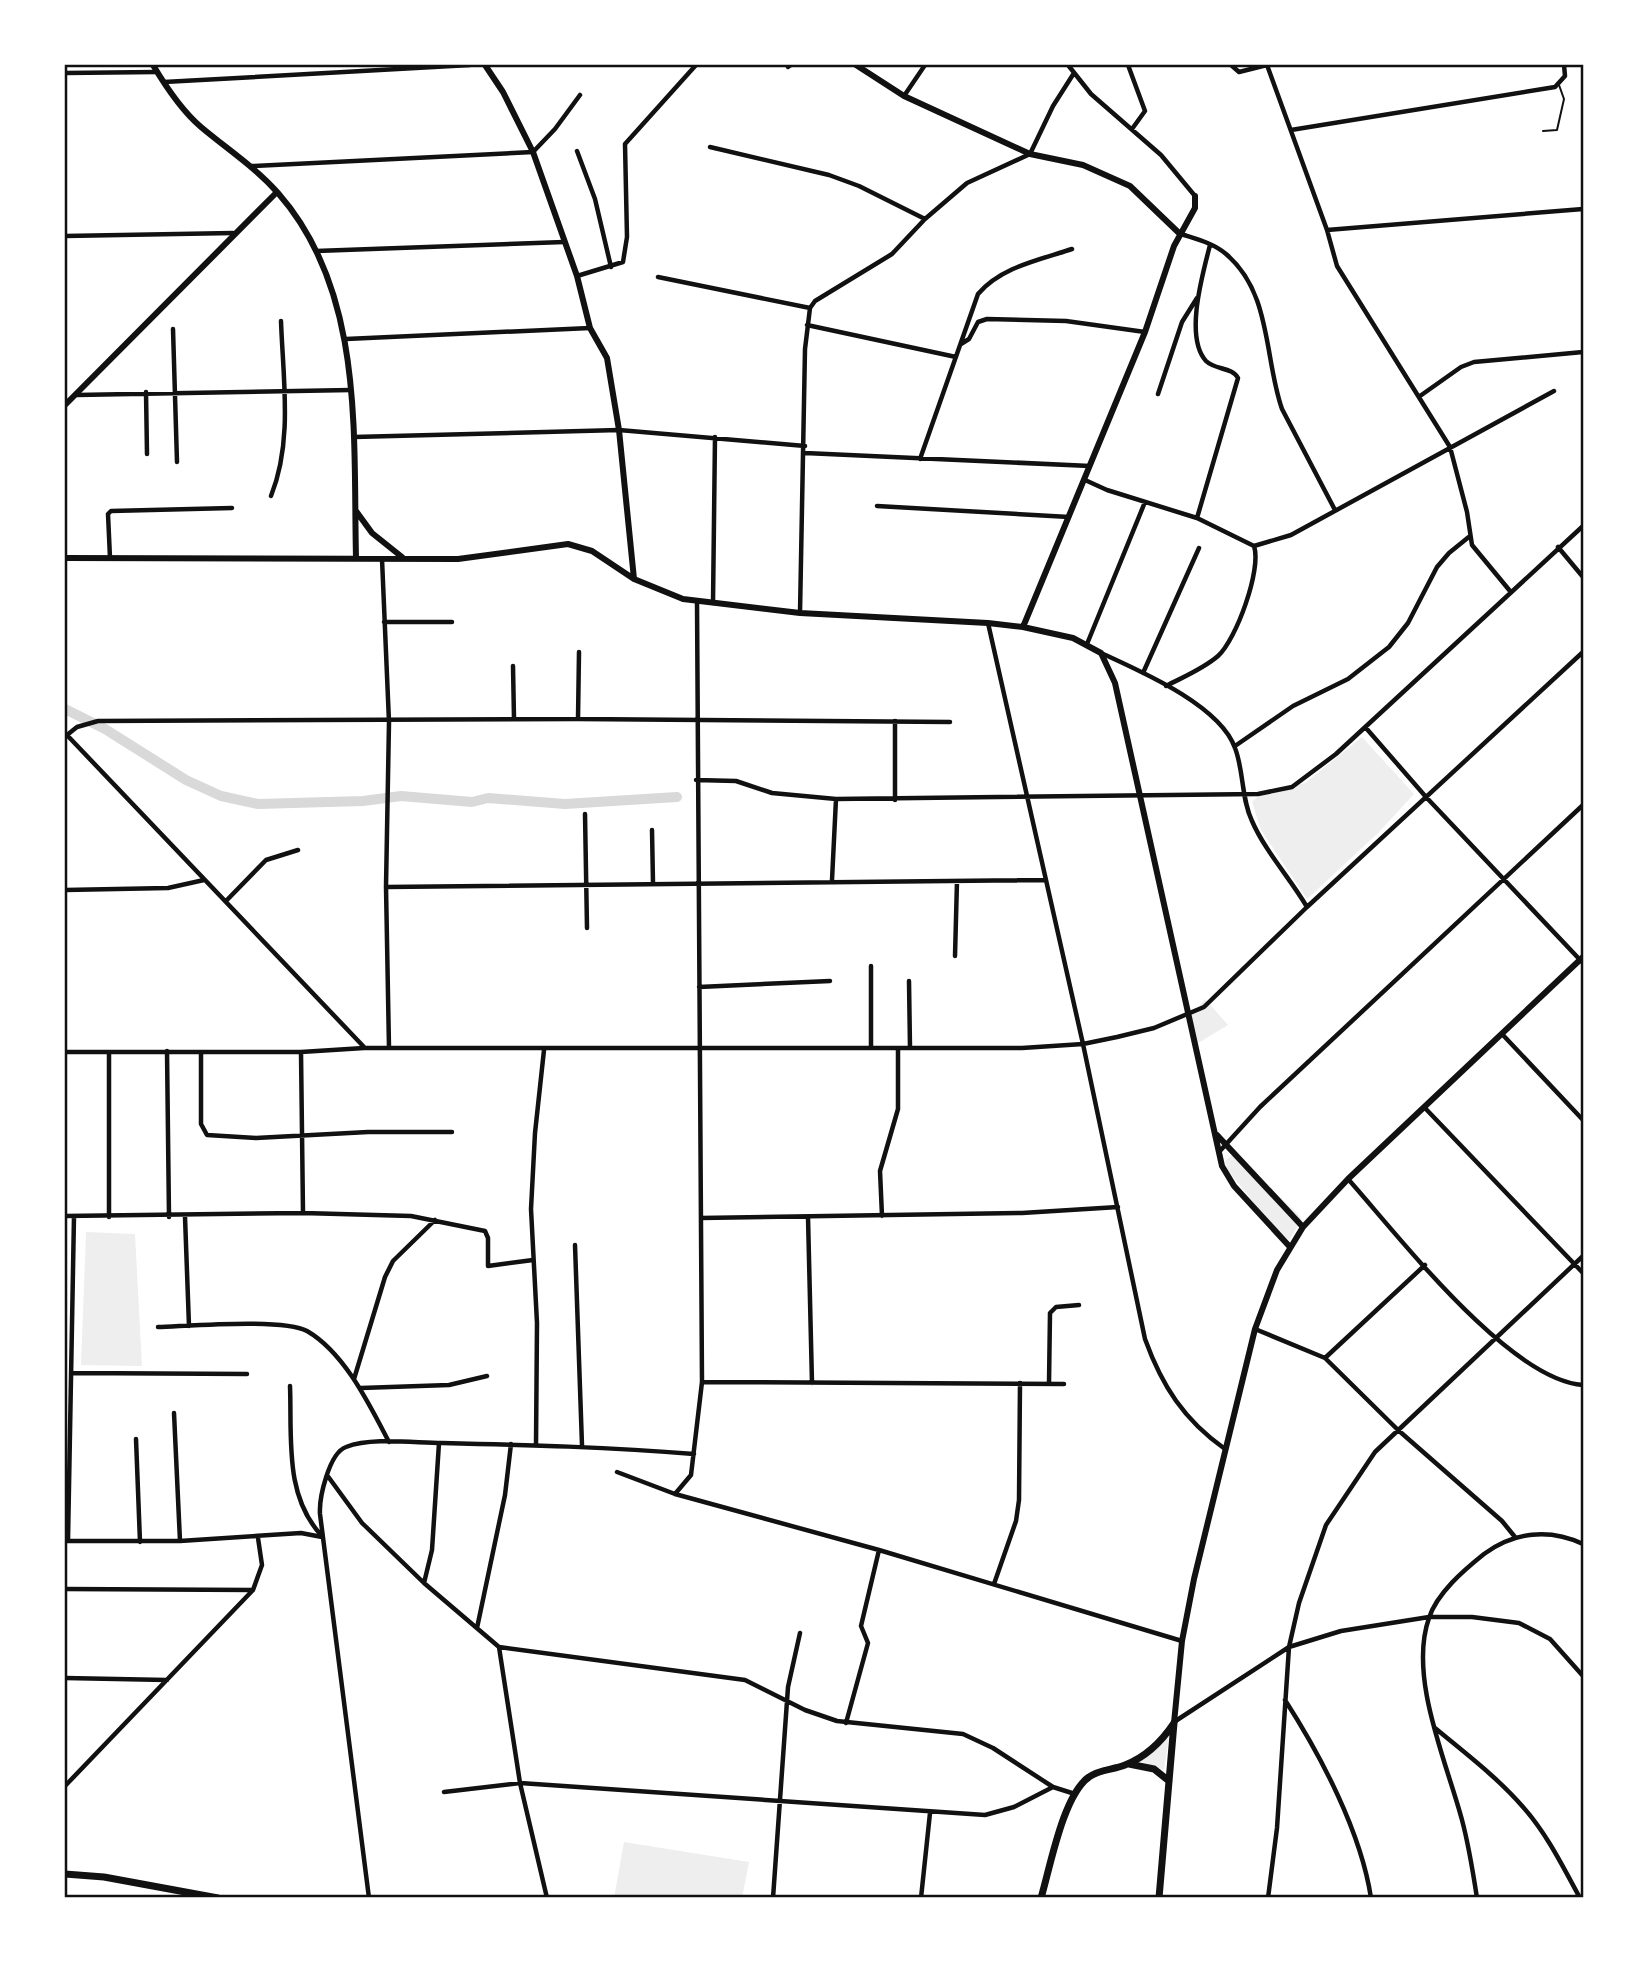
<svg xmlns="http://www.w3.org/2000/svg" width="1648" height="1963" viewBox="0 0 1648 1963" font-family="'Noto Serif',serif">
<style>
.green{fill:#eee}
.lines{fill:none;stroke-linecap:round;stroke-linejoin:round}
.canal{stroke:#d9d9d9;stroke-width:10}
.service{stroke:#111;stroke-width:2}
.minor{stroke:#111;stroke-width:4.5}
.secondary{stroke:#111;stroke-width:6}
.primary{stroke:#111;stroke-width:7}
.neatline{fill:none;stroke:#111;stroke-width:2.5}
</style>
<rect width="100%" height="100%" fill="#fff"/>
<path class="green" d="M1362 737 1414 794 1378 833 1307 899 1261 830 1252 802 1261 794 1305 783Z
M1205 999 1228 1025 1195 1045 1189 1018Z
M1233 1154 1298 1214 1302 1220 1289 1240 1268 1221 1228 1170 1225 1161Z
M86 1232 135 1234 142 1366 81 1365Z
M1169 1737 1164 1770 1139 1761Z
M624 1842 749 1862 742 1898H614Z"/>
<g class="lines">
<path class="canal" d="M65 709 105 729 186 780 221 796 258 804 363 801 401 796 472 802 488 798 565 804 677 797"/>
<path class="service" d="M1543 131 1557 130 1564 99 1559 85"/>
<path class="minor" d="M1068 65 1091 94 1161 155 1195 196
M1128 65 1145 111 1132 129
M1231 65 1239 72 1267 65
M1267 65 1327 230 1337 266 1450 447 1467 512 1472 545 1510 591
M788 67 791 65
M65 73 157 72
M164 82 470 65
M904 96 925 65
M1291 130 1555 87 1565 76 1564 65
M710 147 829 175 859 186 925 219
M577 151 595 199 611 267
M252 166 533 152 555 129 580 95
M1327 230 1583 209
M1181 234C1196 239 1213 243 1226 254 1272 293 1264 358 1282 409L1335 510
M65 236 233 233
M316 251 564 242
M577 276 623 262 627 237 625 144 696 65
M658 277 810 308
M807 325 956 357
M173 329 177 462
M346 339 590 328
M961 344 969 339 978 322 987 319 1066 321 1145 332
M146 392 147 454
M1158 394 1182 322 1197 298
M77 395 351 390
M1420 396 1461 367 1474 362 1583 352
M354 437 619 430 805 446
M805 453 1090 466
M920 459 978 294C1001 267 1039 260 1072 249
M1085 480 1107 490 1197 518 1254 546 1291 535 1554 391
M271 496C293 441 283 379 281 321
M877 506 1069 517
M1197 518 1238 378C1232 367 1215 370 1206 361 1184 337 1203 273 1210 245
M1558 547 1583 577
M110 558 108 514 111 511 232 508
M382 559 389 722 386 887 389 1048
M713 603 715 437
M800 613 805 349 810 308 815 301 892 254 925 219 967 183 1030 154 1053 106 1074 73
M384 622H452
M988 623 1083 1044 1145 1339C1162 1386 1184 1420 1225 1449
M1087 644 1145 502
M1101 653C1140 671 1220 705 1235 748 1244 771 1241 798 1252 821 1265 851 1290 878 1307 907
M513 666 514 719
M1143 673 1199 548
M1166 686C1183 677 1203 669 1218 656 1236 640 1262 569 1254 546
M578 719 579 652
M895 721V800
M1366 728 1426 797 1583 963
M65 733 364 1047
M67 735 77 727 98 721 578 719 950 722
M1235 746 1293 706 1348 679 1389 647 1408 623 1437 567 1449 553 1470 536
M696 780 736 781 772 793 836 799 1258 794 1292 787 1336 754 1583 526
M585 814 587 928
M652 830 653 883
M832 880 836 799
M386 887 1045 880
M65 890 168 888 204 880
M226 901 266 860 298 850
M955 956 957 881
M909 981 910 1048
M699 987 830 981
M1502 1034 1583 1120
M871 1048V966
M167 1051 169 1217
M65 1052H301L364 1048H1022L1083 1044 1117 1037 1154 1028 1204 1007 1307 907 1583 652
M109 1052V1217
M201 1052V1124L207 1135 256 1138 368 1132H452
M301 1052 303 1213
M1424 1107 1583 1273
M1219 1152 1260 1107 1583 805
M1348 1179C1398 1235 1509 1380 1583 1385
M65 1216 303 1213 411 1216 485 1231 488 1238V1266L533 1260
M882 1216 880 1171 898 1109V1048
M185 1217 189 1326
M808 1217 812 1383
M701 1218 1022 1213 1118 1207
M575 1245 582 1445
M158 1327C189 1326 284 1318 307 1331 345 1353 370 1406 389 1442
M1255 1329 1325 1358 1398 1430 1502 1521 1515 1537
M1325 1358 1425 1265
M72 1373 247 1374
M354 1379 385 1277 393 1261 435 1220
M702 1382 1064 1384
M1049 1383 1050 1313 1056 1307 1079 1305
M290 1386C292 1438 284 1496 322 1536
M361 1388 449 1385 487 1376
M174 1413 180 1541
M136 1439 140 1542
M536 1445 537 1323 531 1209 535 1133 544 1050
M617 1472 675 1494 879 1550 1182 1641
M327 1475 362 1523 424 1583 499 1647 520 1783 547 1898
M675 1494 691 1475 702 1382 697 601
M65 1541H180L301 1533 322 1537
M68 1541 74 1216
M424 1583 432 1550 439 1443
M994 1584 1016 1521 1019 1500 1020 1383
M65 1589 253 1590
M477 1628 505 1495 511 1444
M499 1647 745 1680 805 1710 837 1721 963 1734 993 1748 1053 1787 1075 1794
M65 1678 167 1680
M1285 1700C1321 1756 1361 1832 1371 1898
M1174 1722 1289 1647 1341 1631 1429 1617H1472L1519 1623 1550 1639 1583 1676
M846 1723 868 1643 861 1626 879 1550
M1435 1728C1465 1753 1497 1777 1523 1807 1547 1834 1563 1867 1580 1898
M65 1786 253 1590 262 1565 258 1538
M444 1792 520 1783 985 1815 1014 1807 1053 1787
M369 1898 320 1514C319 1498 329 1453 346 1447 372 1437 415 1443 442 1443 527 1445 610 1447 694 1454
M773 1898 788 1687 800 1633
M921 1898 930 1813
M1268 1898 1277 1828 1289 1647 1299 1603 1326 1525 1375 1452 1583 1256
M1477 1898C1473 1872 1469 1846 1462 1820 1447 1763 1408 1677 1429 1618 1437 1593 1464 1570 1484 1554 1514 1532 1549 1528 1583 1544"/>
<path class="secondary" d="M153 65C166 87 181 110 201 127 227 149 255 167 278 193 365 292 353 435 356 558
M485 65 503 92 533 152 577 276 590 328 607 358 619 430 634 579
M856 65 904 96 1030 154 1083 165 1130 186 1180 234
M65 405 277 192
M356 511 372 533 402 557
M65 558 458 559 568 544 592 551 634 579 683 599 800 613 988 623 1023 627 1073 638 1101 653 1115 683 1222 1166 1234 1186 1290 1247
M1023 627 1145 332 1174 246 1195 208V196
M1217 1135 1303 1227
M1174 1723 1182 1641 1194 1579 1255 1329 1277 1270 1303 1227 1348 1179 1583 957"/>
<path class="primary" d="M1129 1764 1154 1769 1169 1781
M65 1874 104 1877 218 1898
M1041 1898C1050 1868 1063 1795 1089 1777 1100 1769 1113 1770 1125 1765 1146 1757 1162 1741 1174 1723
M1159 1898 1174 1723"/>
</g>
<rect width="1648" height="1963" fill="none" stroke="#ffffff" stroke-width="133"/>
<rect x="66" y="66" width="1516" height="1830" class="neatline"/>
</svg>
